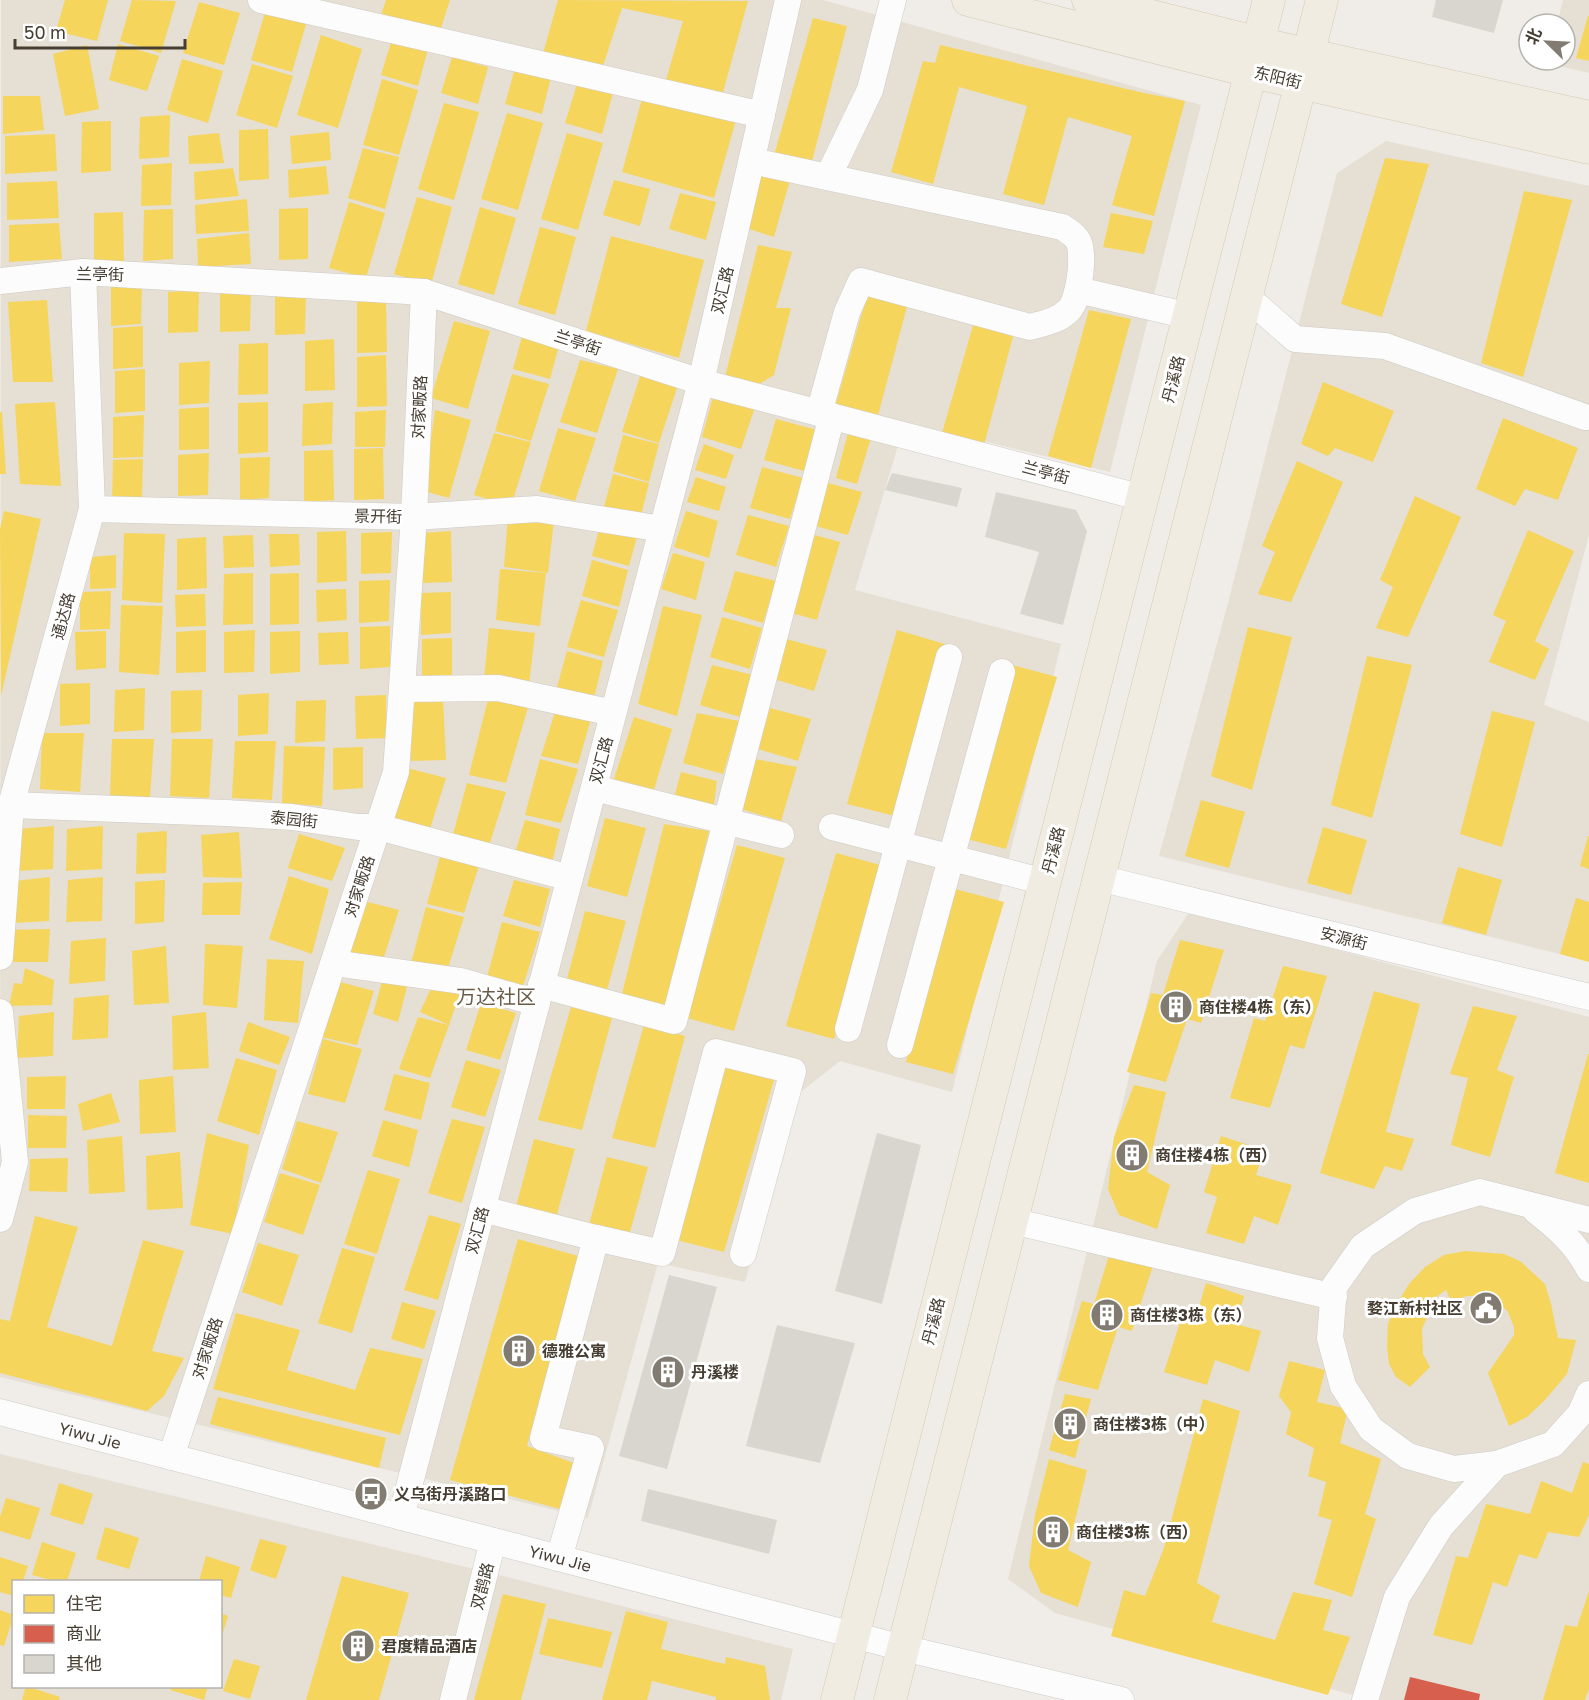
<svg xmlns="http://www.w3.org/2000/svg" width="1589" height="1700" viewBox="0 0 1589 1700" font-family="'Golos Text','Noto Sans SC',sans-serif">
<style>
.residential{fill:#e5dfd4;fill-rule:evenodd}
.homes{fill:#f6d55c}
.shops{fill:#d6604d}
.building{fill:#d9d6d0}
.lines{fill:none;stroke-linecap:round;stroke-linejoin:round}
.minor-casing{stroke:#cecbc5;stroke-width:27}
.major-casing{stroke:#d4c9b3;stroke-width:33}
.minor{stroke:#fdfcfc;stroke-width:26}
.major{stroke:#f1ece2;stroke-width:32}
.labels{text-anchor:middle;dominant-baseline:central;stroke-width:6;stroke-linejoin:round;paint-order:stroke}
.street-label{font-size:16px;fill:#463e33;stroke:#fff}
.poi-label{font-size:16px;font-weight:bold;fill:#463e33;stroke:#fff;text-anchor:start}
.quarter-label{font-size:20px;fill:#6a5c49;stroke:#fff}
</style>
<rect width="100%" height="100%" fill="#f0ede8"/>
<path class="residential" d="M1 0H823L1201 105 1110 472 905 422 855 590 1061 644 952 1092 840 1061 798 1094 745 1282 658 1263 588 1518 0 1377Z
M1563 0H1589V73L1547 63 1548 60H1565V24H1557Z
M1386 141 1589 186V535L1544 705 1589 722V961L1159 856 1228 603 1337 173Z
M1190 911 1589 1017V1700H1371L1055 1613 1008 1579 1157 961Z
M0 1454 503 1576 793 1649 781 1700H0ZM14 1582H220V1686H14Z"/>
<path class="homes" d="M65 0H108L97 41 56 31Z
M132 0 176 1 161 53 120 41Z
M386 0H450L438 37 379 21Z
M558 0 748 1 722 96 666 80 683 21 622 8 601 72 542 57Z
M199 2 240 13 224 65 183 53Z
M266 9 307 21 292 72 251 60Z
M1588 16H1589V61L1576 58Z
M813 18 847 26 810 169 773 159Z
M321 35 362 49 338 128 297 115Z
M392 39 428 49 418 86 381 75Z
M118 44 159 56 147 91 109 80Z
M87 45 99 109 65 116 53 54Z
M940 45 1144 93 1185 101 1154 216 1112 205 1132 136 1068 117 1044 205 1003 194 1027 106 959 87 933 184 891 172 923 61 935 63Z
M452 57 488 67 478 104 441 93Z
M182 59 223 71 208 123 167 110Z
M252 64 293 76 277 128 236 115Z
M515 68 551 77 542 114 505 104Z
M382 79 418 90 399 155 363 145Z
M578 81 614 89 602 134 565 123Z
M643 95 736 120 714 198 622 172Z
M3 96H40L44 130 3 134Z
M444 103 479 112 454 200 418 189Z
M507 113 543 123 518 210 481 199Z
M170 115 169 157 139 159 140 117Z
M111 121V171L81 173 82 122Z
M268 129 269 179 239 181V130Z
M329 132 331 160 292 164 290 136Z
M219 133 224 163 189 164 188 136Z
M567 133 603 143 578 230 541 219Z
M55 134 57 171 5 174V136Z
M363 148 399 157 385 209 348 198Z
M1385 158 1429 164 1382 317 1341 304Z
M172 163 171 205 141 206 142 165Z
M326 166 329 194 289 198 288 170Z
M233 168 239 196 195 200 194 172Z
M760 172 790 180 774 237 746 228Z
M614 180 650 189 640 226 603 215Z
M57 181 59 218 7 220V183Z
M1524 191 1572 200 1523 377 1481 363Z
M680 193 716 202 706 240 669 229Z
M417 197 452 207 431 285 394 274Z
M247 199 249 231 196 234 195 205Z
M349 202 385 213 366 278 329 268Z
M480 207 516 218 494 295 458 284Z
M308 208V259L279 260V209Z
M173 209V259L143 261 144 210Z
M123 212 124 263 94 264V213Z
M1111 213 1153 221 1144 254 1103 247Z
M59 223 62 259 9 262V225Z
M540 227 576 237 555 315 518 304Z
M249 233 251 264 198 267 197 239Z
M611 236 704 260 679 358 586 331Z
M758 245 792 252 776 308H791L774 375 756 386 725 377Z
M142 283 141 324 111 326V284Z
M251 289 250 331 220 332V291Z
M199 290 198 332 168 333V292Z
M306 292 305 334 275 335V294Z
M867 296 908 303 877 419 835 407Z
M47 300 53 382H13L8 302Z
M386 301 387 352 357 353V302Z
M1089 310 1131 319 1091 468 1048 456Z
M454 321 490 331 468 409 431 398Z
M974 322 1015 329 984 445 942 433Z
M143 326V367L113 369V328Z
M523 333 560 342 550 379 513 369Z
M334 339 335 390 305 391V341Z
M268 343V394L238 395 239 344Z
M386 355 387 406 357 407V357Z
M580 360 618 369 597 433 560 422Z
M210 361 209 403 179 405V363Z
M145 369V411L115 413V371Z
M642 370 680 379 659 443 622 432Z
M512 374 549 384 531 441 495 431Z
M1323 382 1394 411 1373 462 1335 448 1328 456 1301 444Z
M713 397 755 407 741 449 702 437Z
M55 402 61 486 20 484 15 404Z
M268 402V452L238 454V403Z
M333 402 332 444 302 446 303 404Z
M209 407V449L179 450V409Z
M386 410 385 447H355V412Z
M435 410 471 420 449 498 424 491Z
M0 412H2L6 474H0Z
M144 415 143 457 113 458V417Z
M1503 418 1578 448 1558 500 1525 489 1515 506 1476 489Z
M776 419 817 430 804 471 764 460Z
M558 428 596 438 575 501 539 491Z
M494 433 531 442 511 506 474 495Z
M848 433 871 438 857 484 836 478Z
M623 435 659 444 649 482 613 471Z
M704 444 734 455 726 479 695 470Z
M383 448 384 499 354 500V449Z
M333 450 334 500 304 502V451Z
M209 453 208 495 178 496V455Z
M270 457 269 498 240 500V458Z
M143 459 142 500 112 502 113 460Z
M1297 461 1343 482 1291 602 1258 594 1275 552 1262 546Z
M762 467 803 478 790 519 750 508Z
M613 474 649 483 640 520 603 510Z
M696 477 726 487 719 511 687 502Z
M828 483 862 492 848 535 815 526Z
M1415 496 1461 517 1408 637 1376 628 1393 587 1380 580Z
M4 511 41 519 1 696 0 529Z
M686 511 718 521 709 558 674 547Z
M748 515 789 526 776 567 736 555Z
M508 516 554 520 548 573 504 567Z
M601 522 638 533 629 566 592 556Z
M1528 530 1574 551 1535 641 1549 649 1535 680 1489 662 1506 621 1493 615Z
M346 531 347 581 317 583V532Z
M451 531 452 582 422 583V533Z
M392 532 391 573 361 574V533Z
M124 533 165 534 162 603 122 600Z
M269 534H299L300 565 270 567Z
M811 534 840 542 817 620 788 612Z
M253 535 254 567 224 568 223 536Z
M206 537 207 588 177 590V539Z
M673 553 705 562 696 600 661 589Z
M116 555V588L90 589V557Z
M592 560 628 570 619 607 582 596Z
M500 569 546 573 540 626 496 620Z
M735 571 776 581 763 623 723 611Z
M253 573V624L223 625 224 574Z
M299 573V624L270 625V574Z
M390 580 389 621 359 623V581Z
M346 589 347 620 317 622 316 590Z
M111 591 110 629 80 630V592Z
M451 592V633L421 635V593Z
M205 594 206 626 176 627 175 595Z
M581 600 618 610 604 657 567 647Z
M121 605 163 606 159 675 119 672Z
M663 606 702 615 677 716 638 704Z
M722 617 762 628 750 669 710 657Z
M390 626V667L360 669V627Z
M1248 627 1292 637 1252 790 1211 776Z
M489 628 535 633 529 685 484 679Z
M206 630V672L176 673V632Z
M255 630 254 672 224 673V632Z
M897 630 945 644 895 816 847 804Z
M106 631V668L76 670 75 632Z
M300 631V672L270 674V632Z
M348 632 349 664 319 665 318 633Z
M452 638V679L422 681V639Z
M786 639 827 650 814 691 774 679Z
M567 651 603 661 594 698 557 687Z
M1367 656 1412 665 1372 818 1331 805Z
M1009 664 1057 677 1006 849 959 837Z
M712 665 753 675 740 717 700 705Z
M90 683V724L60 726V684Z
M145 688 144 730 114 732 115 690Z
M202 690 201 731 171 733V691Z
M269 693 268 734 238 736V695Z
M386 695V738L356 739 355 696Z
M410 698 443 699 446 760 411 761Z
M488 699 529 704 506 783 469 775Z
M326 700 325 741 295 743 296 701Z
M770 708 811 719 798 761 758 749Z
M556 709 591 719 578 764 541 756Z
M1492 711 1535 722 1502 847 1460 834Z
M697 713 739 721 723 774 683 763Z
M634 717 672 729 654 790 614 779Z
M42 733H84L80 792 40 789Z
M112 739H154L150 798 110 796Z
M172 739H213L209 798 170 796Z
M235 741H276L272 800 232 798Z
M284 746 325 747 322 806 282 803Z
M363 747V788L333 790V748Z
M540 759 578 769 561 823 525 815Z
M755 759 797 767 781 821 741 809Z
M407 768 446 778 429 832 392 824Z
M681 772 717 781 713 810 674 798Z
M467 783 506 792 489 846 452 838Z
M1201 800 1245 812 1229 868 1185 856Z
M605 818 646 828 627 897 587 886Z
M525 820 560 829 551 867 514 856Z
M664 824 709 831 666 1005 622 994Z
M54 826 53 869 16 871 18 829Z
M103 826 102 869 66 871 67 829Z
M1323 827 1367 840 1351 895 1307 883Z
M167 831 166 873 136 874 137 833Z
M239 832 242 878 203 877 201 835Z
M299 834 345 848 332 881 288 868Z
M1588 836H1589V869L1580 866Z
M737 845 785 858 734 1031 687 1018Z
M442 849 481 859 464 913 427 904Z
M836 853 884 866 834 1039 786 1026Z
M1458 867 1502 880 1486 935 1442 923Z
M289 876 329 889 312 954 269 939Z
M50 877 49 921 13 923 15 881Z
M103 877 102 921 66 922 68 880Z
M165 880 164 922 135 924V882Z
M514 880 550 889 540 927 503 916Z
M242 882 240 915H202L203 883Z
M955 889 1004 902 953 1074 906 1062Z
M1576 898 1589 902V962L1560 954Z
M360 900 399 910 382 963 345 955Z
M426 907 464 917 447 971 411 963Z
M585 911 626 921 607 990 567 979Z
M502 922 540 932 523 986 487 977Z
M50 929 48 962H11V930Z
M106 938 105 981 69 984 71 941Z
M1180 940 1224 950 1201 1023 1187 1019 1166 1082 1127 1072 1151 993 1163 995Z
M205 944 243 946 237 1008 203 1005Z
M166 946 169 1003 134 1005 132 951Z
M267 959 304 961 298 1023 264 1020Z
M1283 966 1327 976 1304 1049 1290 1045 1270 1108 1230 1098 1254 1018 1265 1021Z
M25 968 54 980 52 1005 9 1006 14 983 22 984Z
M383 978 408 983 398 1022 373 1014Z
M336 981 374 991 357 1045 321 1037Z
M432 986 460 993 449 1025 420 1012Z
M1374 991 1420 1004 1386 1132 1414 1139 1402 1171 1385 1166 1374 1189 1320 1173Z
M109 995 108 1038 72 1040 74 998Z
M481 1003 516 1013 500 1060 466 1050Z
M1473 1006 1517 1016 1497 1070 1514 1077 1490 1157 1451 1145 1468 1078 1450 1074Z
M571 1007 612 1018 582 1130 538 1120Z
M54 1012 53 1056 17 1058 19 1016Z
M206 1012 209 1068 173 1070 172 1016Z
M418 1017 449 1025 430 1078 399 1069Z
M248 1022 290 1037 279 1065 239 1051Z
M644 1025 685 1036 655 1148 612 1138Z
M323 1039 362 1049 345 1103 308 1094Z
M1588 1054H1589V1183L1555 1173Z
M236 1058 277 1070 259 1135 217 1121Z
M466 1060 501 1070 485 1117 451 1107Z
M726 1067 774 1080 724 1252 676 1240Z
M394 1074 430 1083 421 1120 384 1110Z
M66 1076 65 1109H27V1077Z
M173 1076 176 1132 140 1134 139 1080Z
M1134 1085 1166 1092 1147 1172 1170 1185 1157 1229 1119 1215 1108 1189 1114 1137Z
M111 1093 120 1122 83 1131 78 1104Z
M28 1115 67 1116 66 1148H28Z
M452 1119 485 1127 462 1203 428 1193Z
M383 1120 418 1130 409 1167 372 1156Z
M297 1121 338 1132 321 1183 282 1169Z
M207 1133 249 1145 233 1234 190 1225Z
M122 1136 125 1192 89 1194 87 1140Z
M1221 1136 1264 1150 1256 1175 1292 1185 1278 1225 1254 1216 1244 1244 1206 1233 1217 1197 1204 1192Z
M534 1139 575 1149 556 1218 516 1207Z
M180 1152 183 1208 147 1210 146 1156Z
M607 1157 648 1167 629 1236 589 1225Z
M68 1158 67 1192 29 1191 30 1159Z
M368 1170 400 1179 377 1254 344 1244Z
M280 1173 320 1185 303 1235 264 1222Z
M429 1215 461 1224 438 1300 404 1290Z
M35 1216 78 1227 47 1327 112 1346 143 1240 184 1251 152 1351 184 1358 164 1396 147 1411 0 1373V1319L10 1321Z
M518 1239 578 1256 527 1446 574 1463 560 1509 450 1480Z
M258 1243 299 1255 282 1306 242 1292Z
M342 1248 375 1257 352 1333 318 1323Z
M1111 1249 1155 1259 1132 1331 1118 1327 1098 1390 1058 1380 1082 1301 1094 1304Z
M1465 1251 1504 1254 1520 1261 1545 1284 1551 1304 1558 1338 1576 1340 1567 1374 1544 1401 1527 1417 1509 1426 1488 1373 1514 1335V1327L1508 1312 1500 1304 1490 1298 1482 1296H1467L1451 1301 1446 1290 1436 1297 1422 1329 1423 1354 1430 1367 1410 1387 1396 1377 1389 1364 1387 1347 1388 1324 1395 1307 1409 1284 1425 1267 1444 1255Z
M1206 1283 1244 1296 1236 1324 1261 1331 1249 1372 1215 1360 1207 1385 1164 1372 1182 1316 1195 1320Z
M402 1302 436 1311 424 1349 391 1339Z
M236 1313 300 1330 287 1370 355 1390 370 1348 423 1359 400 1435 213 1389Z
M1289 1361 1325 1370 1317 1402 1348 1409 1340 1443 1381 1459 1365 1514 1376 1519 1352 1597 1314 1584 1332 1520 1318 1516 1326 1482 1308 1476 1314 1448 1286 1434 1291 1412 1279 1396Z
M1065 1394 1091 1399 1075 1458 1049 1450Z
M218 1397 386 1438 379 1468 210 1424Z
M1203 1399 1240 1411 1197 1583 1220 1596 1212 1622 1275 1640 1293 1592 1332 1600 1323 1630 1350 1637 1328 1695 1111 1636 1124 1590 1145 1596 1164 1548Z
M1049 1459 1087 1470 1068 1550 1091 1562 1078 1607 1041 1593 1029 1566 1035 1515Z
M1583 1462 1589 1464V1515L1579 1537 1548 1532 1537 1559 1519 1554 1507 1587 1493 1582 1472 1645 1433 1635 1456 1556 1468 1558 1486 1504 1530 1514 1541 1481 1572 1493Z
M59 1483 93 1494 83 1525 50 1515Z
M6 1498 40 1508 30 1540 0 1531V1517Z
M105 1527 139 1538 129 1569 96 1559Z
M260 1539 287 1546 276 1579 250 1570Z
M42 1542 76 1553 67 1581H55L32 1575Z
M206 1556 240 1567 231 1598 220 1595V1581H199Z
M0 1557 28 1566 23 1581H14V1596L0 1592Z
M342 1576 409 1593 379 1700H306Z
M1589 1591V1689L1585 1700H1543L1565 1625 1577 1627Z
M503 1594 546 1604 521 1700H474Z
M0 1610 14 1615 4 1646 0 1645Z
M626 1611 668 1622 661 1649 725 1664 726 1657 765 1666 770 1700H716V1697L652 1681 647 1700H602Z
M220 1613 228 1616 221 1639H220Z
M548 1618 612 1632 602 1668 539 1654Z
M234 1659 260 1666 250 1699 223 1691Z
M26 1686 60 1697 59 1700H22Z
M171 1686H208L204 1700 170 1690Z"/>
<path class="shops" d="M1410 1677 1480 1694 1479 1700H1404Z"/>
<path class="building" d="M1436 0H1503L1494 33 1432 17Z
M892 473 962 488 957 507 885 490Z
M996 492 1076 510 1087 531 1063 625 1020 614 1039 552 985 537Z
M877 1133 921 1145 882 1304 835 1291Z
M669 1275 717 1287 667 1469 619 1456Z
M777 1325 855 1343 820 1463 746 1446Z
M648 1489 777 1520 769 1554 641 1521Z"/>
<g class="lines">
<g class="minor-casing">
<g id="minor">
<path d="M261 0 762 115"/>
<path d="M752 161 1062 227C1067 230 1073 234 1077 239 1086 251 1079 300 1069 310 1058 321 1045 323 1030 327L861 281 847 312 819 413"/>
<path d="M828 177 870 90 893 0"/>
<path d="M0 281 83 272 424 292 701 382 1143 498"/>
<path d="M1078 290 1189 316"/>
<path d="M1247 297 1295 339 1385 346 1585 417"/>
<path d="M92 509 414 517 537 509 662 529"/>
<path d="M402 689 498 688 613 713"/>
<path d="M594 788 781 835"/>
<path d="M11 805 226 813 292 817 358 827H378L570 878"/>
<path d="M832 827 1045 882"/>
<path d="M1099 878 1589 997"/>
<path d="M0 957 11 805 92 509 83 272"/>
<path d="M334 963 461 981 537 1003"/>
<path d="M541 985 674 1021 832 416"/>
<path d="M0 1012 15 1162 0 1219"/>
<path d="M848 1029 949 657"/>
<path d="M900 1045 1002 672"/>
<path d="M482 1209 596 1238 543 1438 591 1448 559 1558"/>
<path d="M1536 1211C1558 1228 1576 1244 1589 1269"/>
<path d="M1589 1220 1480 1192 1415 1211 1363 1246 1334 1287 1330 1338 1343 1386 1371 1429 1408 1456 1454 1469 1497 1464 1553 1444 1580 1414 1589 1394"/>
<path d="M1012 1221 1334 1297"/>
<path d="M596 1238 662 1253 716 1052 793 1071 743 1254"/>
<path id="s1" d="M0 1412 903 1648 1121 1700"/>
<path d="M171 1457 396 772 414 517 424 292"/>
<path d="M401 1517 701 382 788 0"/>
<path d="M453 1700 493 1541"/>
<path d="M1365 1700 1397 1597 1441 1526 1497 1464"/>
</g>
</g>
<g class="major-casing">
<path id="major" d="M968 0 1265 75 1589 148
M1088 0 1271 46 1589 117
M837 1700 1269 0
M890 1700 1322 0"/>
</g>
<use href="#minor" class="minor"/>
<use href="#major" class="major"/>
</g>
<defs>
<g id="building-disc" transform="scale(1.725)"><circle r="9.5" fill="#827b72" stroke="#fff"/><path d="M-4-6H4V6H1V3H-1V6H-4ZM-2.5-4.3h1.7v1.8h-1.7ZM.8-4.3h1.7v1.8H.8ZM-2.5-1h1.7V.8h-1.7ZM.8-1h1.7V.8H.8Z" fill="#fff"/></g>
<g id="civic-disc" transform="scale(1.725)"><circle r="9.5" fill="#827b72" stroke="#fff"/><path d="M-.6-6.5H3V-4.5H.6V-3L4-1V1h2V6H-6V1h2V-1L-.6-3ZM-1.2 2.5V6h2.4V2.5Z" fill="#fff"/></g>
<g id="bus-disc" transform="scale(1.725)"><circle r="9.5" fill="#827b72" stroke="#fff"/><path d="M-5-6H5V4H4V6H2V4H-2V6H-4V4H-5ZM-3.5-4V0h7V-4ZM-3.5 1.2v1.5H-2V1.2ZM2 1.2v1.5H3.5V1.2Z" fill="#fff"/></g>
</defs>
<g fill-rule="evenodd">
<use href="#building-disc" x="1176" y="1007"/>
<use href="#building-disc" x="1132" y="1155"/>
<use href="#civic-disc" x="1486" y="1308"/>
<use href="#building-disc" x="1107" y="1315"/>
<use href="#building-disc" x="519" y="1351"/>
<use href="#building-disc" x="668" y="1372"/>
<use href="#building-disc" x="1070" y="1424"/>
<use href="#bus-disc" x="371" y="1494"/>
<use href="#building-disc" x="1053" y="1532"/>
<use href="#building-disc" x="358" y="1646"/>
</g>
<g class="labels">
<g class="street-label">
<text transform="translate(1278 77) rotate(13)">东阳街</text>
<text transform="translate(100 274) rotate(1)">兰亭街</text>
<text transform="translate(722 290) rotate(-77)">双汇路</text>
<text transform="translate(578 342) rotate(18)">兰亭街</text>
<text transform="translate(1173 379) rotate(-76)">丹溪路</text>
<text transform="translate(419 407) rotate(-87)">对家畈路</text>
<text transform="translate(1046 472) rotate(15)">兰亭街</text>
<text transform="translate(378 516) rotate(1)">景开街</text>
<text transform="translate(63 616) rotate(-75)">通达路</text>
<text transform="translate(601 760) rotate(-75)">双汇路</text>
<text transform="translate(294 819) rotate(6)">泰园街</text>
<text transform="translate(1053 850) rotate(-76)">丹溪路</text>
<text transform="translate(359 886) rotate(-72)">对家畈路</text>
<text transform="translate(1344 938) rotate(14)">安源街</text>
<text transform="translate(477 1230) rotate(-75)">双汇路</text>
<text transform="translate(933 1321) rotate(-76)">丹溪路</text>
<text transform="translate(207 1348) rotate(-72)">对家畈路</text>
<text stroke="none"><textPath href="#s1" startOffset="93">Yiwu Jie</textPath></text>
<text stroke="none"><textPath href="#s1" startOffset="579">Yiwu Jie</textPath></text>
<text transform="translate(482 1586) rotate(-76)">双鹊路</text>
</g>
<g class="poi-label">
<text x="1199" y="1007">商住楼4栋（东）</text>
<text x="1155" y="1155">商住楼4栋（西）</text>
<text x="1463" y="1308" text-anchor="end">婺江新村社区</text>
<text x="1130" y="1315">商住楼3栋（东）</text>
<text x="542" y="1351">德雅公寓</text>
<text x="691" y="1372">丹溪楼</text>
<text x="1093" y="1424">商住楼3栋（中）</text>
<text x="394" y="1494">义乌街丹溪路口</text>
<text x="1076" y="1532">商住楼3栋（西）</text>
<text x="381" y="1646">君度精品酒店</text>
</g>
<g class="quarter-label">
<text x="496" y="996">万达社区</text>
</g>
</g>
<rect x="12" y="1580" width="210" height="108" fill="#ffffff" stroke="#b5b2ad" stroke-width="1.5"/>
<rect x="24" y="1595" width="30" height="18" fill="#f6d55c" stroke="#b5b2ad" stroke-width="1.5"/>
<text x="66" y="1610" font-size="18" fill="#463e33">住宅</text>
<rect x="24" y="1625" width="30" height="18" fill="#d6604d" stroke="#b5b2ad" stroke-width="1.5"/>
<text x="66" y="1640" font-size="18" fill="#463e33">商业</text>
<rect x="24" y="1655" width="30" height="18" fill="#d9d6d0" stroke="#b5b2ad" stroke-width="1.5"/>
<text x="66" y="1670" font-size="18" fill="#463e33">其他</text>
<g transform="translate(1547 42) rotate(294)"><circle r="28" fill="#ffffff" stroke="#b5b2ad" stroke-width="1.5"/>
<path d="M0-4.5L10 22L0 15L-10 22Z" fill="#827b72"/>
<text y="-9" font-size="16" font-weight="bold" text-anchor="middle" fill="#463e33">北</text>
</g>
<path d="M15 39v9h170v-9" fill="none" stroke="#463e33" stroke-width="3"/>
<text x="24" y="39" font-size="18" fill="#463e33" stroke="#ffffff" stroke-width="4.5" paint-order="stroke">50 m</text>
</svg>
